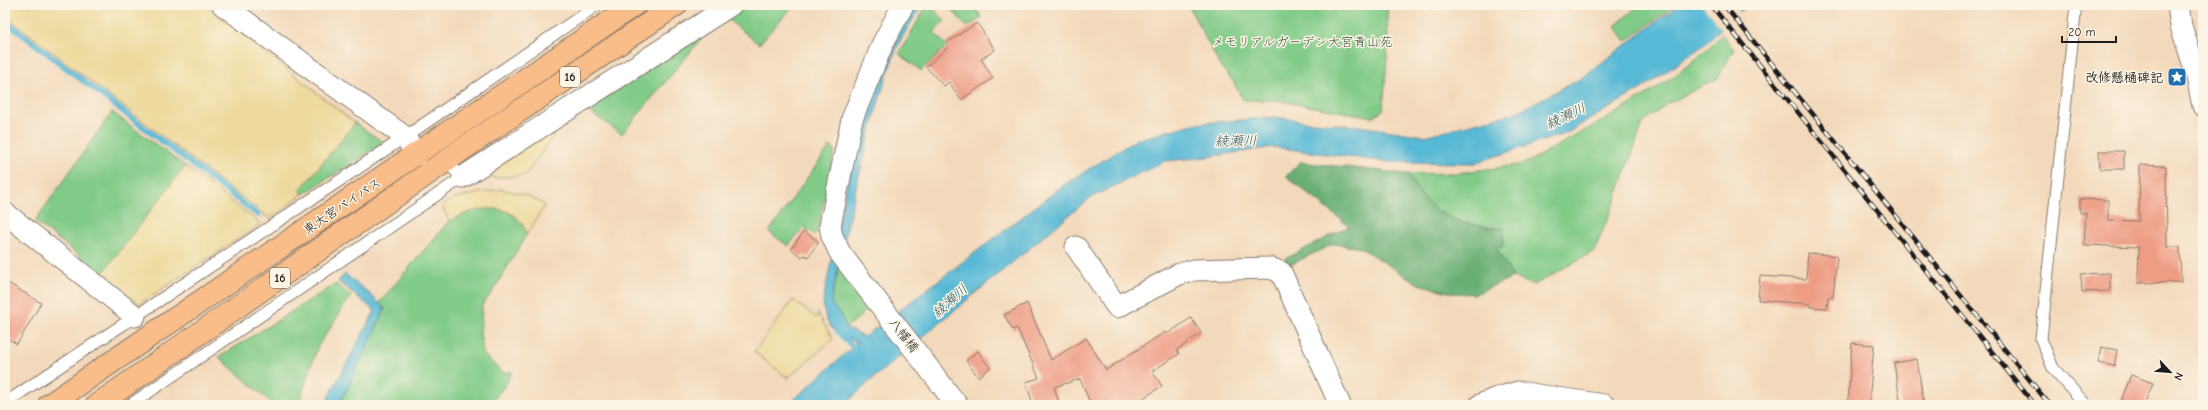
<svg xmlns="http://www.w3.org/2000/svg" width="2208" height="410" viewBox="0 0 2208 410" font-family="'Comic Neue','Klee One',sans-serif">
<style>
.green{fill:#81cb88;stroke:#4e7452}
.forest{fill:#68af74;stroke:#426648}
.sand{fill:#eeda9e;stroke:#857b5d}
.water{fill:#58b9d6;stroke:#3a6a79}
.pier{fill:#f3d9bb}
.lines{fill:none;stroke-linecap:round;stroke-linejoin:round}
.stream{stroke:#58b9d6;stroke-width:5.5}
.building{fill:#ee9c84}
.service-casing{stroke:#887a6c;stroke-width:13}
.minor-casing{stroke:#887a6c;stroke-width:23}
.trunk-casing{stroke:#887a6c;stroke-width:24}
.service{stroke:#fff;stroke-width:11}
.minor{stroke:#fff;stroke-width:21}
.trunk{stroke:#f8bd89;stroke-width:22}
.rail-casing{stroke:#1c1c1c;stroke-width:4.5}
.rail{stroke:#fcf5e5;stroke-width:3;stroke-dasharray:9;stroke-linecap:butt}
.labels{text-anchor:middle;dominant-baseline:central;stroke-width:3;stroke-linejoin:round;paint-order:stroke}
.shield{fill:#fcf5e5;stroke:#5f5d58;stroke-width:1}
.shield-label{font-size:12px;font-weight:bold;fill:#1c1c1c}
.park-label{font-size:13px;fill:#3f5942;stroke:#fcf5e5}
.poi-label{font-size:13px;font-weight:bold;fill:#1c1c1c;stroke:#fcf5e5;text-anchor:end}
.street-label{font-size:13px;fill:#1c1c1c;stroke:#fcf5e5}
.water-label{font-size:14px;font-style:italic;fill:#345b66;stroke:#fcf5e5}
</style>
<rect width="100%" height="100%" fill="#fcf5e5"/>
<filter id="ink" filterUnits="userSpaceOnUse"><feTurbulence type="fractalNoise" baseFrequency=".025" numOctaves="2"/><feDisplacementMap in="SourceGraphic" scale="8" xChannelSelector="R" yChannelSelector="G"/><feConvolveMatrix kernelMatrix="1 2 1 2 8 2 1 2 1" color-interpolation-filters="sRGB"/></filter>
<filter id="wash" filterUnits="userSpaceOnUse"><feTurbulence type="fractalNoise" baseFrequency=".012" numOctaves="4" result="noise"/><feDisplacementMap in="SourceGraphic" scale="16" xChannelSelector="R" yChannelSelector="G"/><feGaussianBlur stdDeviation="0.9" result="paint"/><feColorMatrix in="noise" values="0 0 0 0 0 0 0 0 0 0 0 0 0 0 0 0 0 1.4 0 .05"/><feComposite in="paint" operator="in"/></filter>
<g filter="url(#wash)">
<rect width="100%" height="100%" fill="#f3d9bb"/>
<path class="green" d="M748 5H794L759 44 726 18Z
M927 5H930L945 21 934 32 947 46 921 71 899 54Z
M948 5H973L982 18 967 27Z
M1188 5H1387L1388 44 1383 110 1373 117 1273 100H1243L1233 81 1221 67Z
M1639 5H1676L1626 41 1615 26Z
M711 27 622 134 587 110Z
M1722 34 1734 49 1718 78 1667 104 1643 123 1616 199 1594 251 1534 285 1513 277 1496 248 1504 229C1456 224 1432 218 1408 174L1457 173 1518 165 1528 162C1591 126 1673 88 1722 34Z
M112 112 185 166 102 274 35 221Z
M355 123 384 143 303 194 300 190Z
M830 146 835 150 817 233 815 235 804 227 788 246 769 232Z
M479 208C501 208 519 211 527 234L491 294 482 305 480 335 484 355 501 371 506 373 512 371 507 383 489 405H339L385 309 379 303 449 221Z
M839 265 871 307 846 328 840 313 833 308 831 300Z
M336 284 351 296 318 346 298 405H274L219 357Z"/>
<path class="forest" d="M1300 162 1408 174C1432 218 1456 224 1504 229L1503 247 1496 248 1513 277 1475 294 1452 293 1418 284 1361 248 1333 244 1288 266 1285 259 1349 226 1286 176Z"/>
<path class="sand" d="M5 5H205L355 123 300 190 303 194 270 219 5 16Z
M547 131 556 132 526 175 493 178 489 172Z
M185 166 261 224 139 304 102 274Z
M500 189 526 195 545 205 527 234C514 198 476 207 449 221L442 206 455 198Z
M793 300 817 318 818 313 833 339 788 378 754 352Z"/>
<path class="water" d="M912 5H922C913 20 902 35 896 50 866 129 850 218 831 300L834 308 840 313 846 328 864 337 1068 182 1136 140 1193 124 1274 117 1311 122 1358 126 1424 136 1515 113 1580 79 1679 5H1748L1705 44 1646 86 1567 133 1475 163 1388 162 1273 147 1207 157 1165 161 1090 198 878 374 844 405H788L857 343C834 330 825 330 823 301L852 159 882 59Z
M345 274 370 294 385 309 339 405H324L375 311 338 281Z"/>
<path class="pier" d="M1702 5H1734L1741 13 1723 31Z"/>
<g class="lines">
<path class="stream" d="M5 21 258 215
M837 331 857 351"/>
</g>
<g id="blocks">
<path class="building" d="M977 23 995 50 981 59 993 78 961 100 949 82 944 86 926 67 949 46 946 43Z
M2099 151H2124V169H2100Z
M2140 165 2166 166 2167 247H2180L2181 282 2138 283 2139 247 2084 245 2086 213H2080V199L2108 200V220L2139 221Z
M804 231 819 242 808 257 804 255 802 257 791 249Z
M1808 253 1837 256 1833 297H1828L1827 308 1810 307V304L1758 300 1760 276 1806 279Z
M2110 273V291L2082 292 2081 274Z
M5 281 41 303 17 344 5 337Z
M1027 303 1051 360 1086 338 1106 370 1165 332 1167 334 1191 318 1201 333 1177 350 1179 354 1152 371 1162 386 1133 405H1091L1080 379 1054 387 1060 405H1033L1026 382 1039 378 1017 328 1013 330 1004 315Z
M1852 343 1874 345 1869 403 1848 401Z
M2101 347 2117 350 2114 366 2098 363Z
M978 351 990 368 978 377 966 360Z
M1917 359 1924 405H1901L1894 363Z
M2131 375 2153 383 2144 405H2130L2121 401Z"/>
</g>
</g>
<g filter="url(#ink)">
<use href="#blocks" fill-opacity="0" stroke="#887a6c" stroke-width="1"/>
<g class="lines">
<g class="service-casing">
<path id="service" d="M2076 5 2041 339 2053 368 2086 405
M5 403 405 137 597 5
M130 405 463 177 445 162"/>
</g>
<g class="minor-casing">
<path id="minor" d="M223 5 405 137 417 155
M903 5 883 43 852 119 830 226 832 236 840 253 957 405
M2178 5 2181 26 2196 72 2203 106
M463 177 731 5
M5 213 135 316
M1076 247 1117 307 1179 274 1194 270 1270 268 1281 272 1340 405
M1480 405 1497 398 1518 392 1604 405"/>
</g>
<g class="trunk-casing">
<path id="trunk" d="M49 405 634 5
M97 405 463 149 676 5"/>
</g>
<use href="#service" class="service"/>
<use href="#minor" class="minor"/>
<use href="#trunk" class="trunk"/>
<g class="rail-casing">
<path id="rail" d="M1711 5 2035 405
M1724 5 2050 405"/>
</g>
<use href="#rail" class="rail"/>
</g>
</g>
<defs>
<g id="sight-square" transform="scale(1)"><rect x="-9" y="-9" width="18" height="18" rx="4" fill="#1f6fb2" stroke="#fcf5e5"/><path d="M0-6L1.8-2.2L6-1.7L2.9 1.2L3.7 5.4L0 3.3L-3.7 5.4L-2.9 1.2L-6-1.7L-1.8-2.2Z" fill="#fff"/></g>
</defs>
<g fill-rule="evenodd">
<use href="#sight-square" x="2177" y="77"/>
</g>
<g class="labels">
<g class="shield">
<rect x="560" y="67" width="20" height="20" rx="3"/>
<rect x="270" y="268" width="20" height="20" rx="3"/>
</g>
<g class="shield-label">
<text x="570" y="77">16</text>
<text x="280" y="278">16</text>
</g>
<g class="park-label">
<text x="1302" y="41">メモリアルガーデン大宮青山苑</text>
</g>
<g class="poi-label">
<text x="2163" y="77">改修懸樋碑記</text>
</g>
<g class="street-label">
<text transform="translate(342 206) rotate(-34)">東大宮バイパス</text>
<text transform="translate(904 335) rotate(52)">八幡橋</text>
</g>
<g class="water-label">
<text transform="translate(1566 116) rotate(-25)">綾瀬川</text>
<text transform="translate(1236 141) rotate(-1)">綾瀬川</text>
<text transform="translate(950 301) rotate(-42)">綾瀬川</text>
</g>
</g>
<rect width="2208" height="410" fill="none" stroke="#fcf5e5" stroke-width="20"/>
<g transform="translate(2170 372) rotate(116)" stroke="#fcf5e5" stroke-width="3" paint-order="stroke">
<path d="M0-3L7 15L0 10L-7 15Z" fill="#1c1c1c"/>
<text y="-6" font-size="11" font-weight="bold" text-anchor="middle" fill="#1c1c1c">N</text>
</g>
<path d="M2062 36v6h54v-6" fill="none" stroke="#1c1c1c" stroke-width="2"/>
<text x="2068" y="36" font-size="12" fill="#1c1c1c" stroke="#fcf5e5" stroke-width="3" paint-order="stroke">20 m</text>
</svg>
